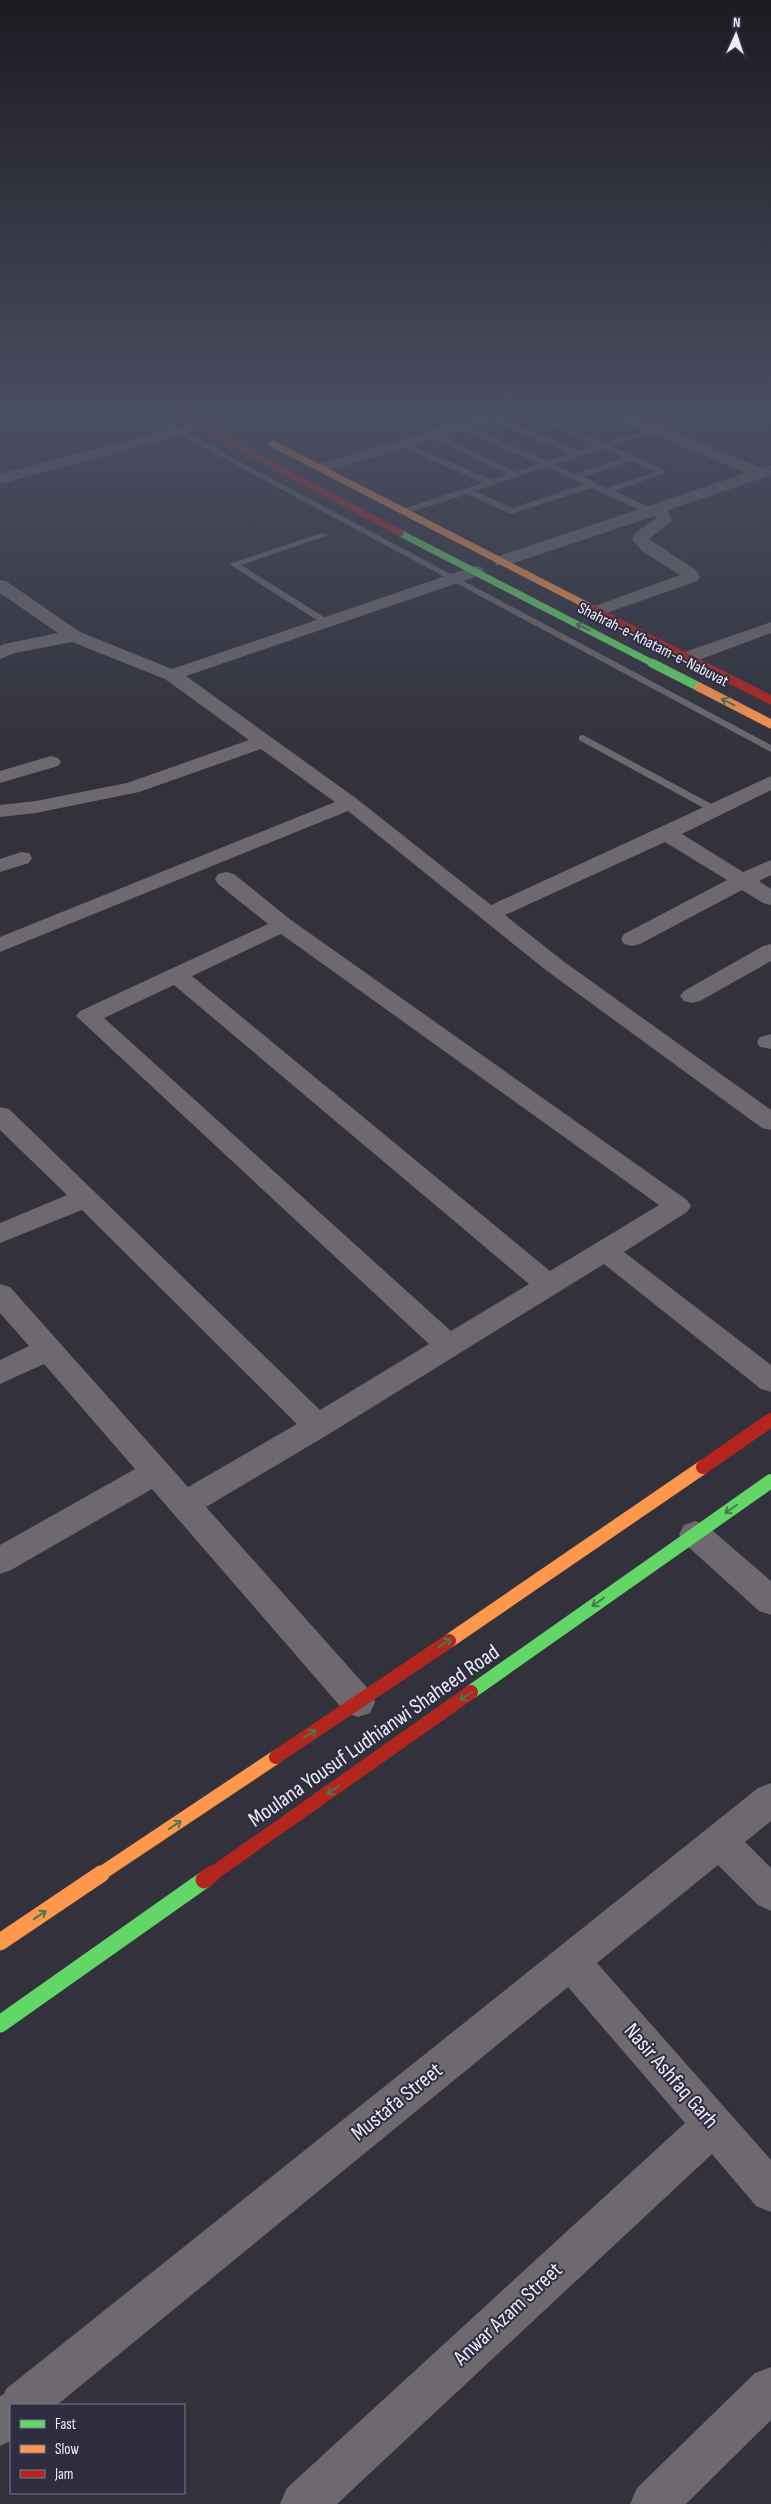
<svg xmlns="http://www.w3.org/2000/svg" width="771" height="2504" viewBox="0 0 771 2504" font-family="'Sofia Sans Condensed',sans-serif">
<style>
.lines{fill:none;stroke-linecap:round;stroke-linejoin:round}
.lane{fill:#6e696e;fill-rule:evenodd}
.street{fill:#6e696e;fill-rule:evenodd}
.fast-far3{stroke:#63d668;stroke-width:7}
.fast-far2{stroke:#63d668;stroke-width:9}
.fast-far1{stroke:#63d668;stroke-width:14}
.fast{stroke:#63d668;stroke-width:17}
.slow-far3{stroke:#ff974d;stroke-width:7}
.slow-far2{stroke:#ff974d;stroke-width:9}
.slow-far1{stroke:#ff974d;stroke-width:14}
.slow{stroke:#ff974d;stroke-width:17}
.jam-far3{stroke:#b3261e;stroke-width:7}
.jam-far2{stroke:#b3261e;stroke-width:9}
.jam-far1{stroke:#b3261e;stroke-width:14}
.jam{stroke:#b3261e;stroke-width:17}
.oneway{stroke:#467952}
.labels{text-anchor:middle;dominant-baseline:central;stroke-width:4;stroke-linejoin:round;paint-order:stroke}
.far-street-label{font-size:16px;fill:#edecf9;stroke:#2f2d40}
.near-street-label{font-size:22px;fill:#edecf9;stroke:#2f2d40}
</style>
<rect width="100%" height="100%" fill="#32313c"/>
<g class="lines">
<path class="lane" d="M139 413H149L771 745V752Z
M524 413H535L603 443 656 427V431L611 446 668 472 614 491 651 508V512H645L591 488 511 514 467 494 409 513H403V509L482 483 401 446V442H407L491 480 508 474 428 437V433H434L516 472 539 464 459 428V424H465L547 461 570 454 488 419V415H494L578 451 596 445ZM603 448 624 458 575 474 554 465ZM631 461 656 472 606 488 583 477ZM546 467 584 484 512 508 475 491Z
M321 533 329 535 241 565 329 620V624H323L229 564Z
M583 735 719 808 721 810 715 813 711 812 579 740V736Z"/>
<path class="street" d="M489 413H512L510 416 327 471H317L314 468 317 465Z
M608 413H628L761 468 771 465V475L668 510 672 521 649 539 696 570 700 577 697 581 598 616 592 615 589 611 592 607 680 575 642 551 632 540 636 532 656 519 655 516 508 565H496L494 561 496 557 746 473 610 416Z
M200 422 205 423 207 426 205 429 0 484V474Z
M475 566 481 567 484 571 481 575 186 676 357 799 491 905 771 776V790L682 834 743 872 771 860V875L759 881 771 889V905L763 903 742 890 640 944 632 946 624 944 621 939 624 934 727 880 665 842 505 915 563 961 771 1110V1130L762 1128 547 971 348 811 0 952V937L335 802 261 749 139 792 36 813 0 817V805L36 801 127 783 249 740 165 679 72 642 15 653 0 659V646L4 644 58 633 0 593V580L6 581 80 632 172 669Z
M771 622V633L696 661H682L680 657 682 653Z
M51 756 58 758 61 762 58 766 0 783V771Z
M21 852 29 853 32 858 29 863 0 872V859Z
M226 872 234 874 291 920 687 1200 691 1206 687 1212 624 1252 771 1365V1392L761 1389 604 1264 329 1434 206 1507 370 1691 375 1702 370 1713 358 1717 346 1713 152 1489 11 1570 0 1574V1545L135 1469 44 1364 0 1384V1360L29 1346 0 1313V1284L10 1287 188 1487 297 1424 82 1210 0 1243V1223L67 1195 0 1130V1107L9 1109 320 1410 429 1344 76 1016 80 1011 268 924 218 884 215 879 218 874ZM281 934 659 1205 550 1271 192 976ZM174 985 529 1284 451 1331 104 1018Z
M771 944V961L700 1001 692 1003 684 1001 680 996 684 991 763 946Z
M771 1034V1049L760 1047 757 1042 760 1037Z
M695 1521 706 1525 771 1581V1615L759 1611 684 1543 679 1534 684 1525Z
M771 1783V1821L745 1842 771 1868V1911L758 1905 718 1865 597 1963 771 2160V2212L756 2206 712 2154 337 2504H280L287 2488 685 2123 568 1987 57 2405H11V2441L0 2446V2396L4 2394 6 2389 758 1788Z
M771 2367V2420L686 2504H630L637 2488 755 2373Z"/>
<path class="fast-far3" d="M400 533 654 664"/>
<path class="fast-far2" d="M652 663 699 687"/>
<path class="fast-far1" d="M471 1692 771 1481"/>
<path class="fast" d="M0 2024 204 1880"/>
<path class="slow-far3" d="M273 444 592 608"/>
<path class="slow-far2" d="M699 687 771 724"/>
<path class="slow-far1" d="M449 1641 703 1467
M99 1875 276 1757"/>
<path class="slow" d="M0 1942 101 1874"/>
<path class="jam-far3" d="M175 413 400 533
M592 608 701 664"/>
<path class="jam-far2" d="M698 663 771 700"/>
<path class="jam-far1" d="M703 1467 771 1420
M276 1757 449 1641
M211 1875 471 1692"/>
<path class="jam" d="M204 1880 212 1874"/>
</g>
<defs><path id="oneway-shaft" d="M-6 0H5M1.5-3L5.5 0L1.5 3" fill="none" stroke-width="1.6" stroke-linecap="round" stroke-linejoin="round" transform="scale(1.25)"/></defs>
<g class="oneway">
<use href="#oneway-shaft" transform="translate(583 627) rotate(-153)"/>
<use href="#oneway-shaft" transform="translate(728 702) rotate(-153)"/>
<use href="#oneway-shaft" transform="translate(731 1509) rotate(145)"/>
<use href="#oneway-shaft" transform="translate(598 1602) rotate(145)"/>
<use href="#oneway-shaft" transform="translate(445 1643) rotate(-34)"/>
<use href="#oneway-shaft" transform="translate(466 1696) rotate(145)"/>
<use href="#oneway-shaft" transform="translate(310 1734) rotate(-34)"/>
<use href="#oneway-shaft" transform="translate(333 1790) rotate(145)"/>
<use href="#oneway-shaft" transform="translate(175 1825) rotate(-34)"/>
<use href="#oneway-shaft" transform="translate(40 1915) rotate(-34)"/>
</g>
<linearGradient id="sky" x2="0" y2="1"><stop stop-color="#1c1b21"/><stop offset="0.54" stop-color="#494e61"/><stop offset="1" stop-color="#494e61" stop-opacity="0"/></linearGradient>
<rect width="771" height="764" fill="url(#sky)"/>
<g class="labels">
<g class="far-street-label">
<text transform="translate(653 645) rotate(27)">Shahrah-e-Khatam-e-Nabuvat</text>
</g>
<g class="near-street-label">
<text transform="translate(374 1736) rotate(-35)">Moulana Yousuf Ludhianwi Shaheed Road</text>
<text transform="translate(671 2076) rotate(49)">Nasir Ashfaq Garh</text>
<text transform="translate(397 2102) rotate(-39)">Mustafa Street</text>
<text transform="translate(508 2314) rotate(-43)">Аnwar Azam Street</text>
</g>
</g>
<rect x="10" y="2404" width="175" height="90" fill="#2f2d40" stroke="#7b798a"/>
<rect x="20" y="2420" width="25" height="8" fill="#63d668" stroke="#7b798a"/>
<text x="55" y="2429" font-size="15" fill="#edecf9">Fast</text>
<rect x="20" y="2445" width="25" height="8" fill="#ff974d" stroke="#7b798a"/>
<text x="55" y="2454" font-size="15" fill="#edecf9">Slow</text>
<rect x="20" y="2470" width="25" height="8" fill="#b3261e" stroke="#7b798a"/>
<text x="55" y="2479" font-size="15" fill="#edecf9">Jam</text>
<g transform="translate(736 35) rotate(3)" stroke="#2f2d40" stroke-width="4" paint-order="stroke">
<path d="M0-4L9 19L0 12L-9 19Z" fill="#edecf9"/>
<text y="-8" font-size="14" font-weight="bold" text-anchor="middle" fill="#edecf9">N</text>
</g>
</svg>
